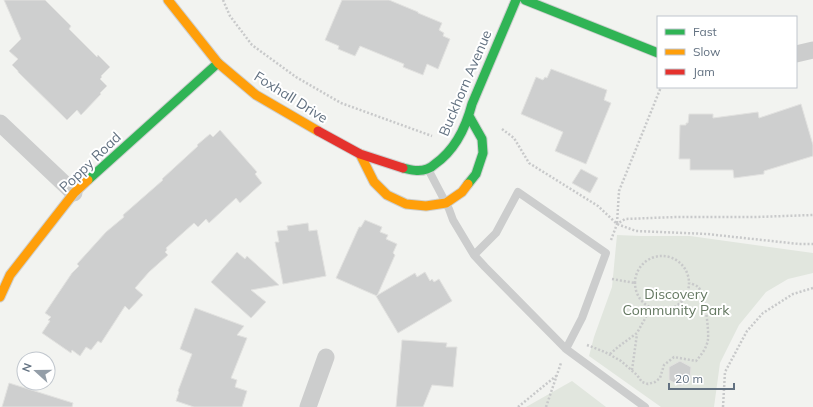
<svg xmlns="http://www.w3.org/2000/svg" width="813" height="407" viewBox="0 0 813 407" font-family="Mulish,sans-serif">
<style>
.green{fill:#e1e6de}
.building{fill:#cecfcf;stroke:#e2e2e0}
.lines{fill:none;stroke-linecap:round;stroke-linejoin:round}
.fast-casing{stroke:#cecfcf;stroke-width:11}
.slow-casing{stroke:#cecfcf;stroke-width:11}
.jam-casing{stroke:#cecfcf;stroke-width:11}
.path{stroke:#c8c9ca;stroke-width:2.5;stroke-dasharray:2 2;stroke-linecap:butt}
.lane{stroke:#cccdcd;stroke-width:8}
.street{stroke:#cccdcd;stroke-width:17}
.fast{stroke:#30b455;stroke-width:9}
.slow{stroke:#ff9f0a;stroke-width:9}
.jam{stroke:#e5322d;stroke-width:9}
.labels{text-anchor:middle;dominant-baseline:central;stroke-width:4;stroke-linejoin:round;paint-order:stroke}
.street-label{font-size:14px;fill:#627181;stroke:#fff}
.park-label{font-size:14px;fill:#647861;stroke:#fff}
</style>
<rect width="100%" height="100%" fill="#f2f3f0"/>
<path class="green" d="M617 235 641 236H690L813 253V273L788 279 766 292 739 325 720 363 714 407H661L589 356 594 337 612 287Z
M572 381 606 407H526Z"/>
<path class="building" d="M4 0H45L71 26 69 29 97 57 98 55 110 67 101 76 102 77 100 79 107 86 100 93 101 94 81 115 77 110 67 120 18 72V71L12 65 18 59 9 51 21 39Z
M342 0H389L418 12V13L442 23 439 30 444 33 443 36 450 39 438 69 427 64 423 75 403 67 404 64 360 46 355 56 338 49 339 46 325 40Z
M551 69 607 90 604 100 611 103 586 164 555 151 563 132 521 114 536 77 543 80 545 77 547 78Z
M801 104 813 145V156L764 171V174L734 178 733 170H690V159H679L680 125H686V123H688L689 114H713V118L758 112 759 118Z
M220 130 257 172 255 174 262 183 240 203 236 198 209 223 206 219 198 227 194 223 166 248 167 250 165 252 168 255 149 272 135 288 143 295 129 310 125 306 101 343 98 341 91 350 86 347 80 356 72 350 71 353 42 333 50 321 48 320 51 317 45 313 72 273 79 266 77 264 106 232 124 217 123 215 163 180 162 179 198 146 197 145 210 134 213 137Z
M581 169 598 178 590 193 572 183Z
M365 220 382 227 380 232 388 235 386 239 397 244 393 253 395 255 377 296 336 278 359 227H361Z
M308 223 309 231 317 230 326 276 283 284 275 242H279L277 231 288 230 287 226Z
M237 252 245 259 247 256 279 285 251 290 266 302 251 318 211 282Z
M425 272 430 281 432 279 434 282 439 279 452 301 398 333 376 296 415 273 417 277Z
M195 308 244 326 237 335 247 338 231 378 237 380 235 387 247 391 242 407H194L176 401 179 392 178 391 192 354 180 349Z
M402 340 447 343 446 347H457L453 387 432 385 423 407H396Z
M680 361 691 367 690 381 680 386 669 380V367Z
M9 383 73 403 72 407H2Z"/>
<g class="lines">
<g class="fast-casing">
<path id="fast" d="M525 0 658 53
M403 168C411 170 419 172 427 169 430 168 433 166 435 164 455 150 466 127 472 104L516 0
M88 180 218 63
M468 184 476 174 483 153 482 139 469 116"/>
</g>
<g class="slow-casing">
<path id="slow" d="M168 0 218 63 256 95 318 131
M360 154 374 182 387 195 406 204 426 206 446 203 462 192 468 184
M0 297 10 275 74 193 88 180"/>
</g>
<g class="jam-casing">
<path id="jam" d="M318 131 360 154 403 168"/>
</g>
<path class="path" d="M223 0 230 16 252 45 296 77 341 103 432 136
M502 129 514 138 529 163 598 206 617 224 636 231 707 234 799 244H813
M617 223 619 191 661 87
M611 240 617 224 625 219 676 217H756L813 215
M635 283a27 27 0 1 1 54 0a27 27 0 1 1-54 0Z
M612 279 635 283
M587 345 605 352 621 361 637 375 642 382 648 384 655 382 660 378 664 365 674 357 696 361C701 355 707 348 708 339 709 330 705 293 698 287 696 285 692 284 690 283
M610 354 618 347 637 333 651 308
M632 370 637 334
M518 407 556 376
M546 407 561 363
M723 407 725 372 747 331 763 313 793 294 813 288"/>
<path class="lane" d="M428 169 449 209 453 220 474 255 485 267 566 349 645 407
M474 255 496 233 518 192 606 253 582 318 566 349"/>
<path class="street" d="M796 54 813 50
M0 123 74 193
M308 407 326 357"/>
<use href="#fast" class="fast"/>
<use href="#slow" class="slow"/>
<use href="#jam" class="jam"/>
</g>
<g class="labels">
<g class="street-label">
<text transform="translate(465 83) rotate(-67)">Buckhorn Avenue</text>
<text transform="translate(291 97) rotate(32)">Foxhall Drive</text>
<text transform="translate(90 162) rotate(-44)">Poppy Road</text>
</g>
<g class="park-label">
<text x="676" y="294">Discovery<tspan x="676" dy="16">Community Park</tspan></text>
</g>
</g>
<rect x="657" y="16" width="140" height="72" fill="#ffffff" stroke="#c0c6cd"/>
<rect x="665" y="29" width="20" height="6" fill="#30b455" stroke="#c0c6cd"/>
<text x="693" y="36" font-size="12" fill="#627181">Fast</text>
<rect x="665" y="49" width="20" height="6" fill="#ff9f0a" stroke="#c0c6cd"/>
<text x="693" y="56" font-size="12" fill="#627181">Slow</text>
<rect x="665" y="69" width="20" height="6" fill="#e5322d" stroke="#c0c6cd"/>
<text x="693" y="76" font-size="12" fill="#627181">Jam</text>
<g transform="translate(36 371) rotate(291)"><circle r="19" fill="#ffffff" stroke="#c0c6cd"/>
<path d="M0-3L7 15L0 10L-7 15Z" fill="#949ea8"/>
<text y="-6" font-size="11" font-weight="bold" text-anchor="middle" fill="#627181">N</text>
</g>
<path d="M669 383v6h65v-6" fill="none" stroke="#627181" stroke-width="2"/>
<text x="675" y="383" font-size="12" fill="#627181" stroke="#ffffff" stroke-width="3" paint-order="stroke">20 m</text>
</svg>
